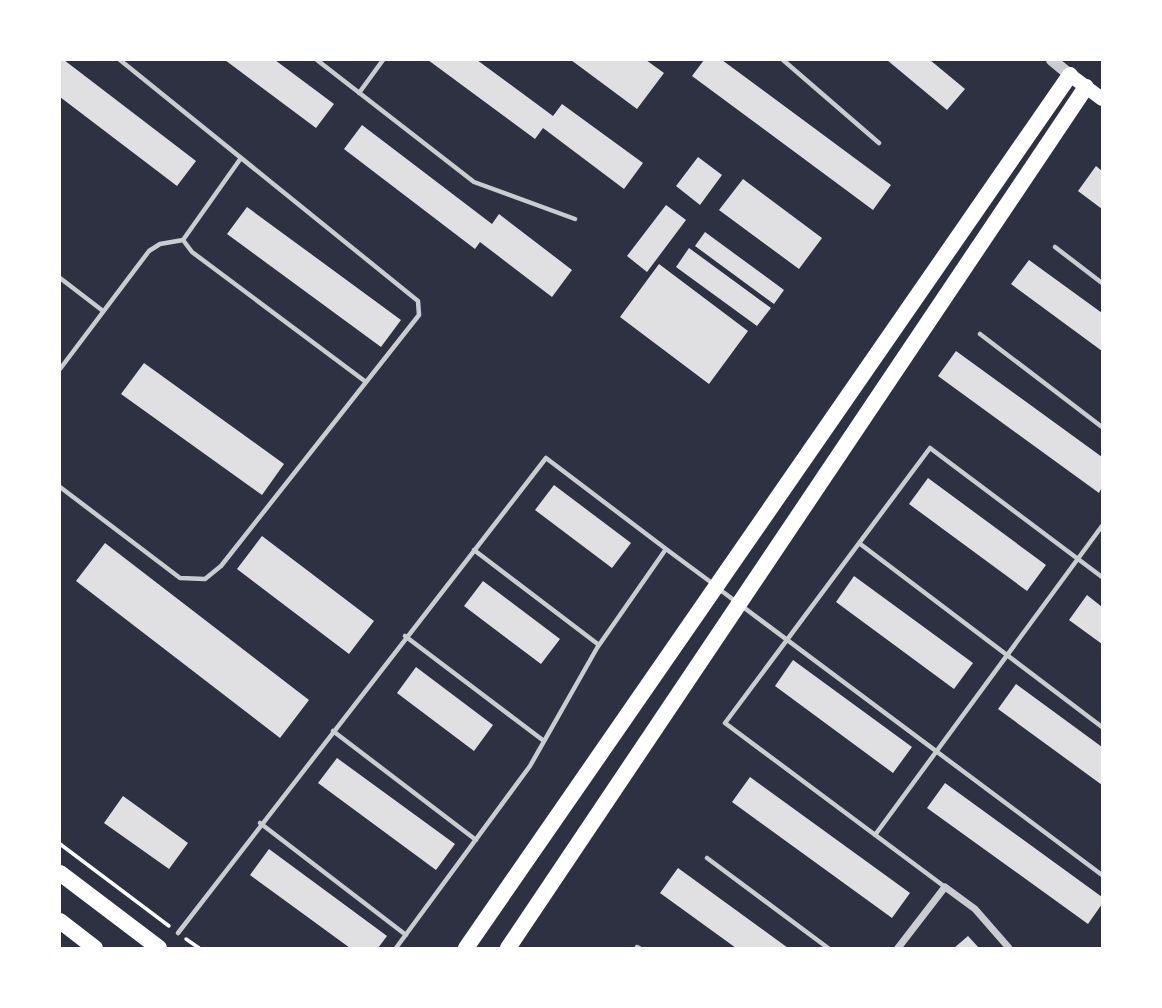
<svg xmlns="http://www.w3.org/2000/svg" width="1162" height="1008" viewBox="0 0 1162 1008" font-family="Signika,sans-serif">
<style>
.building{fill:#e0e0e3}
.lines{fill:none;stroke-linecap:round;stroke-linejoin:round}
.path{stroke:#fff;stroke-width:3.5}
.service{stroke:#caccd0;stroke-width:4.5}
.minor{stroke:#caccd0;stroke-width:7}
.tertiary{stroke:#caccd0;stroke-width:12}
.secondary{stroke:#fff;stroke-width:14}
.primary{stroke:#fff;stroke-width:16}
</style>
<rect width="100%" height="100%" fill="#2d3142"/>
<path class="building" d="M60 60H64L196 161 177 186 60 97Z
M225 60H275L334 104 316 128Z
M428 60H477L553 116 562 104 643 163 624 189 543 128 535 139Z
M571 60H646L664 73 637 109Z
M704 60H722L891 185 873 210 692 76Z
M887 60H930L965 89 947 110Z
M362 125 492 224 499 214 572 270 552 297 480 242 475 249 344 149Z
M698 157 722 175 700 205 676 186Z
M1096 166 1102 171V209L1078 191Z
M743 179 822 238 799 269 719 210Z
M666 205 686 220 647 272 627 256Z
M247 207 401 320 381 347 227 234Z
M705 232 784 290 774 304 695 246Z
M689 248 771 308 757 326 676 267Z
M1029 260 1102 313V351L1011 284Z
M659 264 748 331 709 384 620 317Z
M956 351 1102 457V487L1099 493 938 376Z
M144 363 284 464 262 495 121 394Z
M928 478 1046 565 1027 591 909 504Z
M554 485 631 543 612 568 535 510Z
M262 536 374 621 349 654 237 569Z
M105 543 309 700 280 738 76 581Z
M854 576 973 663 954 689 836 602Z
M483 581 560 639 541 664 464 606Z
M1087 595 1102 607V644L1069 620Z
M793 660 912 747 893 773 775 686Z
M416 667 493 725 474 751 397 693Z
M1016 684 1102 747V785L998 709Z
M337 758 455 844 436 870 318 783Z
M750 777 910 893 892 918 732 802Z
M945 783 1102 897V904L1088 924 927 808Z
M123 796 188 843 169 869 104 823Z
M269 849 387 936 378 948H350L250 875Z
M678 868 788 948H736L660 893Z
M968 936 979 948H954Z"/>
<g class="lines">
<path class="path" d="M60 844 169 926
M186 939 199 948"/>
<path class="service" d="M317 60 474 182 575 219
M783 60 879 143
M359 93 383 60
M183 240 192 252 366 382
M1055 247 1102 283
M60 278 103 311
M980 334 1102 427
M60 369 149 251 160 244 183 240 241 158
M60 487 180 578 205 579 221 566 419 315 418 301 120 60
M859 543 1102 727
M474 550 599 645
M719 589 1102 875
M405 636 544 741
M333 731 476 840
M260 823 406 935
M875 835 1102 526
M707 858 828 948
M945 887 725 723 930 448 1102 577
M178 933 546 458 666 549
M637 947 639 948
M396 948 530 766 597 648 666 549 712 583"/>
<path class="minor" d="M898 948 945 887 975 909 1009 948"/>
<path class="tertiary" d="M1052 60 1070 75"/>
<path class="secondary" d="M1070 75 1102 99"/>
<path class="primary" d="M60 873 159 948
M60 921 95 948
M466 948 1070 75
M508 948 1086 87"/>
</g>
<rect width="1162" height="1008" fill="none" stroke="#ffffff" stroke-width="122"/>
</svg>
